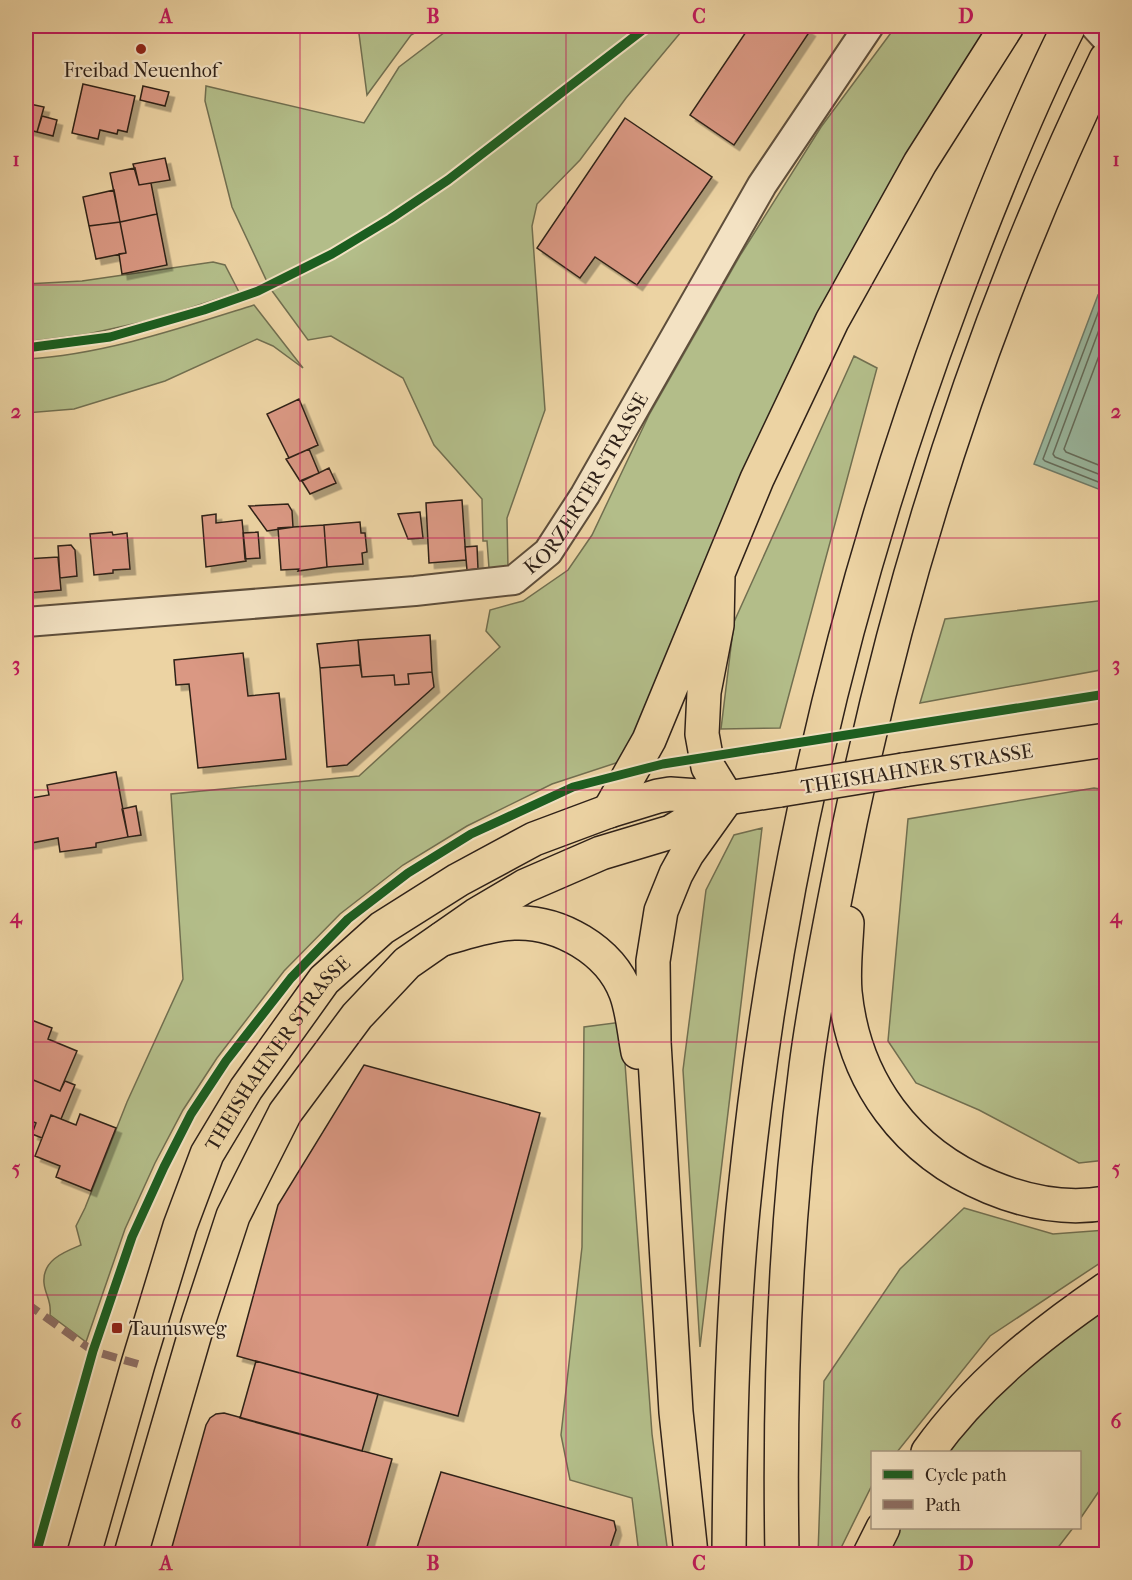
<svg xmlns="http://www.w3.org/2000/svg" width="1132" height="1580" viewBox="0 0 1132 1580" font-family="'IM FELL French Canon',serif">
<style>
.green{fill:#b3bd89;stroke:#716f50;stroke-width:1.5}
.water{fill:#9ab9a1;stroke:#6f7c6a;stroke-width:1.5}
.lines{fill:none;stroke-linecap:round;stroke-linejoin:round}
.shore{stroke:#646d5c;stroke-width:1.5}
.building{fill:#da9883;stroke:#2f2118;stroke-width:1.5;filter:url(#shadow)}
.minor-casing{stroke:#5e4e3b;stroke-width:32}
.major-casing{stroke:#2f2118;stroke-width:36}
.highway-casing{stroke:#2f2118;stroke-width:36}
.minor{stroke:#f3e2c3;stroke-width:28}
.major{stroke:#ecd3a3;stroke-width:33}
.highway{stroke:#ecd3a3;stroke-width:33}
.major-bridge-casing{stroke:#2f2118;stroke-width:36;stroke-linecap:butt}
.major-bridge{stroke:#ecd3a3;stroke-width:33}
.quiet{stroke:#8d6e63;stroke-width:8;stroke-dasharray:15 8;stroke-linecap:butt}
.cycleway-casing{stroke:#f3e2c3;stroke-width:13}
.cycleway{stroke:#1b5e20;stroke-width:9}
.grid{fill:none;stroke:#c2185b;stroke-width:1.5;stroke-opacity:0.55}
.poi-dot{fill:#8f2418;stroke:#f3e2c3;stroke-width:2}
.labels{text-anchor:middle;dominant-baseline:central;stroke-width:4.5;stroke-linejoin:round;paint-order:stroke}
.poi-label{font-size:20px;fill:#2f2118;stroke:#f3e2c3}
.street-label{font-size:20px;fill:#2f2118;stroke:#f3e2c3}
.neatline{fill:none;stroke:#c2185b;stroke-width:2}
.grid-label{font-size:20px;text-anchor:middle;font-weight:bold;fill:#c2185b}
</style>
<defs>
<filter id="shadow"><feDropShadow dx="5.5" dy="5.5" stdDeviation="0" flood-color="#0004"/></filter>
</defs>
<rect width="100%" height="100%" fill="#ecd3a3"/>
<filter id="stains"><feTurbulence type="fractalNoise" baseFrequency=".00333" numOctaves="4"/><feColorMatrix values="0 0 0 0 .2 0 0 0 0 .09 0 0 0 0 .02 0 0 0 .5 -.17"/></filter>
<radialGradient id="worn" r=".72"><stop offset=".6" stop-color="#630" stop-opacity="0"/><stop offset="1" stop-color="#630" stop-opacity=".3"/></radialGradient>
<path class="green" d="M358 26H427L411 35 367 95Z
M453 26H686L626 98 580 160 537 204 532 226 545 410 507 518 508 569 489 568 487 541H483L482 499 434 445 403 378 331 336 308 340 270 288 232 207 205 101 206 86 364 123 399 67Z
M896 26H991L625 760 552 784 467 826 403 865 340 914 284 971 217 1058 183 1110 155 1163 125 1229 86 1342 50 1315C52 1301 45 1295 44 1283 42 1260 64 1252 81 1245L76 1226 85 1208 127 1102 183 979 171 794 359 776 500 647 486 631 490 610 523 601 568 570 592 535 649 415 741 254 821 127Z
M213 262 225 265 239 292 156 319 88 334 26 342V284L82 281Z
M254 305 303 368 273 346 257 339 165 381 74 409 26 413V359C102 355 181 328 254 305Z
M854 356 877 368 780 728 721 729 734 622Z
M1106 600V669L920 703 945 619Z
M1094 788 1106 790V1160L1079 1163 979 1110 916 1083 888 1041 908 819Z
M762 828 700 1347 683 1070 706 890 734 835Z
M622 1022 652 1434 668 1554H639L632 1498 570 1480 561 1435 582 1247 584 1027Z
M964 1208 1053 1234 1106 1230V1259L990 1336 897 1452H872V1485L838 1554H818L824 1381 900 1269Z
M1106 1306V1481L1080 1519V1452H945L978 1411 1040 1352Z
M896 1528H1073L1053 1554H885Z"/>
<path class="water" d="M1098 295 1106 298V492L1034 464Z"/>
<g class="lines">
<path class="shore" d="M1106 303 1101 305 1043 459 1045 461 1106 485
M1106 311 1053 454 1055 457 1106 477
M1106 337 1064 449 1066 452 1106 468"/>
</g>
<path class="building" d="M750 26H802L810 31 734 145 690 115Z
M83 84 135 96 127 132 118 130 117 134 100 130 98 139 72 133Z
M143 86 169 92 165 106 140 100Z
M30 104 44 107 37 132 26 129Z
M42 116 57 120 53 136 37 132Z
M625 118 712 177 637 285 595 257 580 278 537 248Z
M165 158 170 180 139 185 133 164Z
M135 168 139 185 151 183 157 214 120 222 110 173Z
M114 190 120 222 89 226 83 197Z
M157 214 167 265 122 274 119 254 126 253 120 222Z
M120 222 126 253 96 259 89 226Z
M299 399 318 445 289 458 267 414Z
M309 449 319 473 300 481 286 459Z
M329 468 336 483 310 494 302 481Z
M462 500 466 560 429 563 426 503Z
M288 504 292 511 293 527 267 531 249 506Z
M420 512 423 538 408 539 398 514Z
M216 514V523L242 520 246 561 206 567 202 516Z
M360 522 361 533H365L367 552 362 553 363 564 327 567 324 525Z
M324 525 327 567 298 571 299 569 281 570 278 528Z
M112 532 113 535 127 533 130 569 113 570V573L94 575 90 534Z
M258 532 260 558 245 559 243 533Z
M71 545 75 550 77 576 60 578 58 546Z
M477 546 478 569 467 570 465 547Z
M58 557 61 590 26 593V559Z
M430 635 432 672 408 674 409 684 395 685 394 675 362 677 358 640Z
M358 640 360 665 320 668 317 644Z
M243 653 248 696 279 693 286 759 198 768 189 684 176 685 174 660Z
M360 665 362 677 394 675 395 685 409 684 408 674 432 672 434 687 347 765 327 767 320 668Z
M116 772 128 837 96 843V847L60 852 58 838 26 844V799L49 795 47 785Z
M136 806 141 835 128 837 122 809Z
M29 1019 52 1028 48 1039 77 1051 60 1091 26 1077V1029Z
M364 1065 540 1113 458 1416 237 1356 278 1205Z
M26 1077 60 1091 65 1081 75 1085 61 1119 51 1115 42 1138 32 1134 36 1123 26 1119Z
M80 1114 116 1128 91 1191 56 1177 60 1166 35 1156 51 1115 76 1125Z
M256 1361 378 1394 362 1451 240 1418Z
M224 1413 392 1459 365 1554H170L206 1425 210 1418 216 1414Z
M441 1472 614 1521 616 1530 608 1554H415Z"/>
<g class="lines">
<g class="minor-casing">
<g id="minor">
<path d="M1095 26 1106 38"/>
<path id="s1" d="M26 622 415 591 514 580 548 552 585 495 762 185 869 26"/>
</g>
</g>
<g class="major-casing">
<g id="major">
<path d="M903 770 1106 740"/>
<path id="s2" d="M84 1554 138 1364 180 1226 207 1154 246 1089 324 980 382 928 458 880 534 839 609 811 658 796 670 794 727 798 780 790"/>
<path d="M131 1554 198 1323 233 1216 285 1113 357 1016 407 963 476 915 525 886 601 853 671 832 727 798"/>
</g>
</g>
<g class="highway-casing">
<path id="highway" d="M609 811 649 740 757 479 832 321 920 163 1007 26
M847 923C846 945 843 969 845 992 854 1082 907 1153 990 1187 1026 1202 1067 1210 1106 1203
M442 939C465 933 490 924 514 923 559 921 610 950 626 993 633 1012 634 1032 638 1052
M928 1452C976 1385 1039 1335 1106 1289
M691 1554 676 1412 654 1042 653 961 661 911 676 874 687 854 727 798 708 767 702 734 704 692 717 625 718 575
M729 1554C730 1433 732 1311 745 1190 776 887 845 589 952 303 987 209 1024 116 1069 26
M782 1554C779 1392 785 1228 806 1067 814 1005 826 944 838 883 892 599 980 319 1106 59
M870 1554 883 1528"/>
</g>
<use href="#minor" class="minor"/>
<use href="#major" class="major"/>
<use href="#highway" class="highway"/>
<g class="major-bridge-casing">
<path id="major-bridge" d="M780 790 903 770"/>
</g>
<use href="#major-bridge" class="major-bridge"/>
<path class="quiet" d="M26 1303 93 1351 138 1364"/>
<g class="cycleway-casing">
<path id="cycleway" d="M26 348 110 337 204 310 258 291 332 254 390 219 448 180 648 26
M36 1554 93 1351 132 1237 164 1167 191 1114 226 1061 291 978 348 919 408 873 471 834 573 787 663 764 1106 694"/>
</g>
<use href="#cycleway" class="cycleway"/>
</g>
<path class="grid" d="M300 26V1554M566 26V1554M832 26V1554M26 285H1106M26 538H1106M26 790H1106M26 1042H1106M26 1295H1106"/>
<g class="poi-dot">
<circle cx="141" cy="49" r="6"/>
<rect x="111" y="1322" width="12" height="12" rx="3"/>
</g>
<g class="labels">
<g class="poi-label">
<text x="141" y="70">Freibad Neuenhof</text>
<text x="129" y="1328" text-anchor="start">Taunusweg</text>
</g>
<g class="street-label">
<text stroke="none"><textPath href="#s1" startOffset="612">KORZERTER STRASSE</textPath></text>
<text transform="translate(917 769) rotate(-9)">THEISHAHNER STRASSE</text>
<text stroke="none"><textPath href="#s2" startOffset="542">THEISHAHNER STRASSE</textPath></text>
</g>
</g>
<rect width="1132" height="1580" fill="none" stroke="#ecd3a3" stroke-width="66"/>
<rect x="871" y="1451" width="210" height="78" fill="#f3e2c3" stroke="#a5957f" stroke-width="1.5"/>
<rect x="883" y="1470" width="30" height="9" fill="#1b5e20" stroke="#a5957f" stroke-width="1.5"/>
<text x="925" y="1481" font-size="18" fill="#2f2118">Cycle path</text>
<rect x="883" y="1500" width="30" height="9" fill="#8d6e63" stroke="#a5957f" stroke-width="1.5"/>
<text x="925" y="1511" font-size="18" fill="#2f2118">Path</text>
<rect x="33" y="33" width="1066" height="1514" class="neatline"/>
<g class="grid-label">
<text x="166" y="23">A</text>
<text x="433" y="23">B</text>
<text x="699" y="23">C</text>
<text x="966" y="23">D</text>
<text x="16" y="166">1</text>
<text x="1116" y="166">1</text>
<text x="16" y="418">2</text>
<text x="1116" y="418">2</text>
<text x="16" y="671">3</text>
<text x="1116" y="671">3</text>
<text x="16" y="923">4</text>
<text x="1116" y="923">4</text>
<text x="16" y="1175">5</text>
<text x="1116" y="1175">5</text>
<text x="16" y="1428">6</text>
<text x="1116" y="1428">6</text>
<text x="166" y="1570">A</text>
<text x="433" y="1570">B</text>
<text x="699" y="1570">C</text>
<text x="966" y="1570">D</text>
</g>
<rect width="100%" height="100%" filter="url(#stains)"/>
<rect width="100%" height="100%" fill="url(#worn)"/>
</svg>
